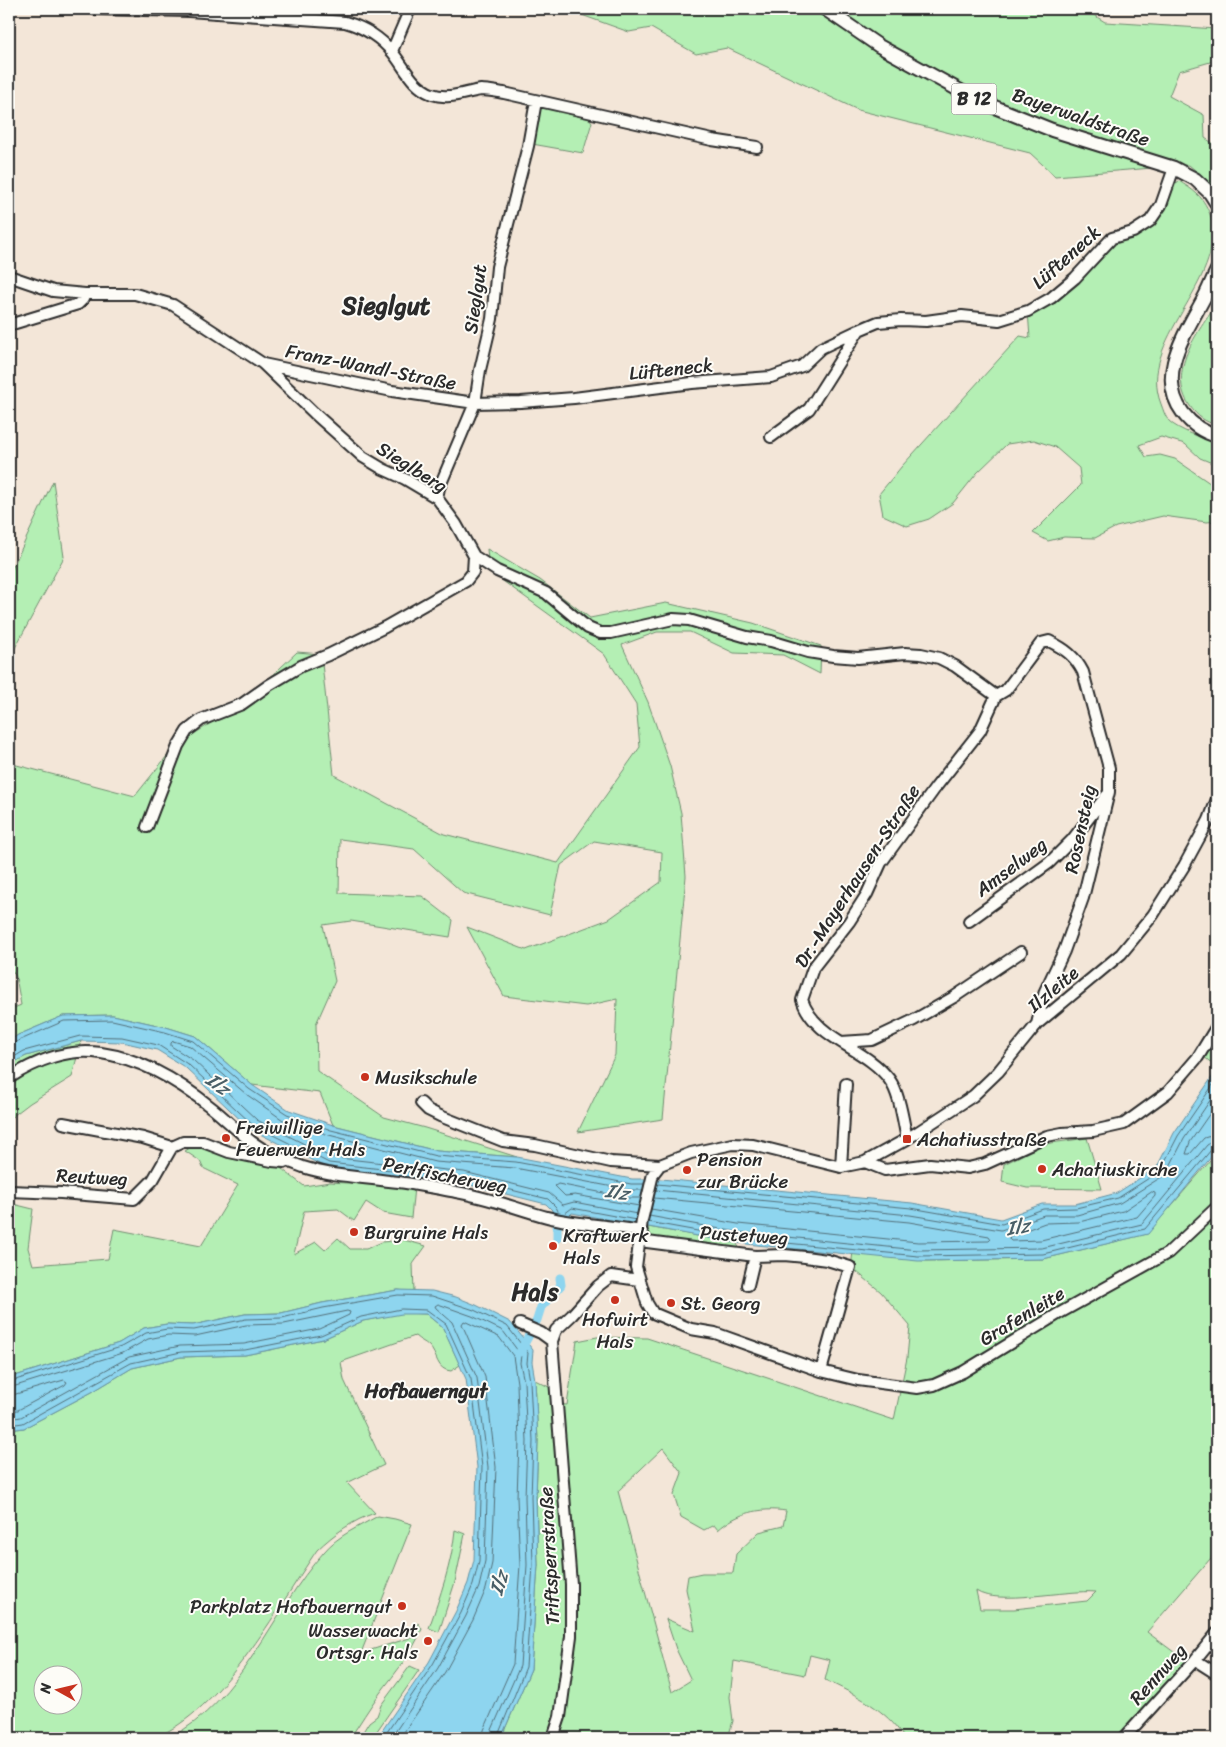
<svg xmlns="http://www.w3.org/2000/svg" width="1226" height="1747" viewBox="0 0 1226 1747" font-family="Sriracha,sans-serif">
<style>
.green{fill:#b4efb4;stroke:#708d70;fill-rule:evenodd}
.water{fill:#8ed5ef;stroke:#6691a1}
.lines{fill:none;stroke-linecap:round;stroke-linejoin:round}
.shore{stroke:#536f79;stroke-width:1}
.canal{stroke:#8ed5ef;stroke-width:9}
.minor-casing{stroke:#2b2b2b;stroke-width:14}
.major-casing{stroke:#2b2b2b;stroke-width:16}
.minor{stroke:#fdfcf7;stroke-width:10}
.major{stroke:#fdfcf7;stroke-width:12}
.poi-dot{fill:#c8321e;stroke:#fdfcf7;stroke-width:2}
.labels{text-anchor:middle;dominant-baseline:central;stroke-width:4;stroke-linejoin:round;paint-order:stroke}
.shield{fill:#fdfcf7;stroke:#6a6a68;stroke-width:1}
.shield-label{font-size:18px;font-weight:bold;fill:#2b2b2b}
.street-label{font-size:19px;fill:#2b2b2b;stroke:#fdfcf7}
.poi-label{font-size:19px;fill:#2b2b2b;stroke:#fdfcf7;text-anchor:start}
.water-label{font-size:20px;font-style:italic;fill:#495e66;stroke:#fdfcf7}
.neighbourhood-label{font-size:20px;font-weight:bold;fill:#2b2b2b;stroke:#fdfcf7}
.district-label{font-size:24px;font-weight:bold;fill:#2b2b2b;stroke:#fdfcf7}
</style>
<rect width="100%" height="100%" fill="#f3e6d8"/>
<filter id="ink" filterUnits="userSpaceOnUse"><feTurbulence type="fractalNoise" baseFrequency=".02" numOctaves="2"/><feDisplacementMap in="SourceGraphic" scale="10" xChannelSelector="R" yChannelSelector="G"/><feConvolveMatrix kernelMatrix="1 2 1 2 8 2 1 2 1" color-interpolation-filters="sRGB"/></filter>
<g filter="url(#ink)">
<path class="green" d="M565 9H1084L1105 22 1217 29V60L1179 71 1169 96 1204 115 1205 138 1217 146V189L1189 165 1055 176 1030 153 858 110 727 48 696 54 651 28 629 32Z
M544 106 588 117 592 122 583 153 532 144 540 108Z
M1179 181C1185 185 1192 189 1197 194 1204 200 1208 209 1211 217 1226 284 1136 340 1161 404 1163 409 1165 417 1169 421 1178 430 1204 439 1217 442V465L1200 458 1185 444 1161 437 1139 445 1146 457 1160 455 1175 459 1217 488V521L1207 522 1163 516 1116 527 1095 538 1064 537 1048 541 1033 533 1081 485 1079 468 1055 447 1034 440 1007 444 977 473 953 503 929 519 907 526 883 515 879 494 902 466 1020 336 1030 338 1028 311 1051 298 1112 238 1150 221 1173 185Z
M1217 304V425C1205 422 1197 416 1190 406 1166 372 1198 331 1217 304Z
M53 481 64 557 9 659V571L12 569Z
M487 549 540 580 590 618 666 603 753 623 821 646 820 674 783 655 734 653 690 632H657L622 645 648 702 670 766 681 813 686 876 663 1119 578 1132 615 1055 617 999 586 1006 504 996 467 927 526 950 609 919 661 882 662 852 594 841 561 865 550 915 463 893 414 849 340 839 339 893 422 896 453 920 450 937 351 921 323 925 335 981 316 1024 317 1071 384 1117 425 1128 517 1157 437 1151 333 1125 320 1093 252 1085 195 1036 166 1027 113 1015 63 1016 18 1035 9 1041V1010L21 1005 16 977 9 964V763L135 796 175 746 244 702 297 652 321 654 334 775 444 834 558 863 640 747 636 704 604 654 489 571Z
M1217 1034V1062L1215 1066 1203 1056Z
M81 1041 72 1077 30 1103 9 1119V1065L26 1056Z
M1087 1138 1102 1189 1027 1188 1002 1182 1004 1164 1044 1144Z
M198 1143 278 1166 304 1186 330 1182 414 1187 411 1218 383 1213 366 1202 354 1221 338 1209 304 1211 294 1254 316 1242 325 1250 338 1238 350 1249H366L382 1242 404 1240 426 1246 413 1264 414 1292 398 1290 322 1303 281 1313 245 1314 193 1325 167 1324 144 1328 119 1343 9 1378V1203L33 1209 28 1248 33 1265 108 1259 114 1229 201 1246 238 1185 203 1168 200 1161 185 1151Z
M1217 1153V1551L1147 1632 1186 1661 1121 1738H904C887 1709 854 1694 825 1680L830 1660 810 1655 805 1675 734 1661 730 1697 733 1721 730 1731 731 1738H501L531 1669 538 1565 536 1497 538 1441 535 1380 551 1388 552 1404 567 1405 577 1341 597 1337 647 1338 894 1420 907 1358 910 1326 881 1292 851 1267 853 1252 925 1261 1043 1259 1147 1234ZM663 1448 682 1473 674 1495 681 1517 704 1530 714 1525 718 1530C737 1513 760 1507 786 1511L783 1526 759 1532 736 1554 733 1573H702L688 1576 686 1589 695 1631 666 1619 676 1649 691 1680 672 1692 618 1491ZM976 1591C997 1606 1067 1589 1096 1592L1087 1601 1014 1609H980Z
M648 1227 736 1243 744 1254 650 1238Z
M402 1313 426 1314 443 1328 460 1365 451 1371C436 1370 438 1355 429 1346 425 1342 419 1340 415 1336L341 1362 344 1380 384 1465 347 1483 375 1513C353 1520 334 1534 317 1550 276 1610 223 1710 154 1738H9V1430L24 1428 92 1392 132 1368 181 1357 245 1355 323 1339 363 1321ZM42 1674H72V1704H42Z
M378 1516 395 1519 412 1524 361 1653 413 1637 418 1623 422 1629C412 1653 396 1672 380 1693 369 1708 360 1723 350 1738H169C243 1701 271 1611 324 1552 337 1536 360 1526 378 1516Z
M455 1530 465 1534 455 1582 439 1632 429 1628C440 1596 452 1563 455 1530Z
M410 1666 419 1670 372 1738H359L369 1722 377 1716 381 1705Z"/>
<path class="water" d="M113 1015 166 1027 195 1036 252 1085 289 1110 333 1125 437 1151 517 1157 632 1179H661L912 1203 1001 1219 1042 1204H1075L1117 1193 1157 1167 1174 1133 1217 1070V1150L1148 1234 1043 1259 918 1261 736 1243 572 1213 567 1220 552 1217V1210L546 1204 462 1183 327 1168 250 1129 186 1068 157 1050 122 1042 81 1041 26 1056 9 1065V1041L18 1035 63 1016Z
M398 1290 432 1291 456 1297 476 1305 510 1322 533 1350 532 1362 535 1380 538 1441 536 1497 538 1565 531 1669 501 1738H377L429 1662 456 1611 468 1583 474 1560 477 1467 466 1379 443 1328 426 1314H402L363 1321 323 1339 245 1355 181 1357 132 1368 92 1392 24 1428 9 1430V1378L119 1343 144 1328 167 1324 193 1325 245 1314 281 1313 322 1303Z"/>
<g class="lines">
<path class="shore" d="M9 1045 64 1021 112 1020 165 1032 193 1041 249 1089 287 1114 331 1130 436 1156 516 1162 631 1184H644
M9 1060 24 1051 80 1036 122 1037 158 1045 189 1065 253 1125 329 1163 462 1178 548 1199 556 1207 559 1213
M1217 1103 1190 1142 1186 1154H1190L1204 1138 1217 1134
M657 1184 911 1208 1002 1224 1043 1209 1076 1208 1118 1198 1160 1171 1178 1136 1217 1079
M656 1190 910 1215 1001 1230 1044 1215H1077L1120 1203 1163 1176 1167 1172 1184 1139 1217 1090
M1152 1192 1155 1193V1196L1137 1217 1041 1240 1011 1241 1009 1239 1010 1236 1045 1223 1079 1222 1123 1211Z
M639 1206 575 1195 565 1196 555 1186 558 1184 629 1198H641
M651 1209 738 1224 918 1242 989 1241 991 1239 989 1236 909 1222 654 1198
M564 1214 572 1208 636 1220
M637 1214 574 1202 563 1205 549 1193 464 1172 330 1157 257 1120 193 1060 171 1046V1043L173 1041 190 1046 246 1094 283 1120 329 1135 435 1162 515 1168 629 1190H643
M649 1216 737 1232 918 1250 1042 1248 1142 1224 1207 1145 1212 1142 1217 1141
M648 1222 736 1238 918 1256 1043 1254 1145 1229 1211 1150 1217 1148
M9 1382 121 1347 146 1333 167 1329 194 1330 246 1319 282 1318 323 1308 398 1295 432 1296 474 1310 507 1326 528 1353 527 1363 530 1381 533 1441 531 1497 533 1565 526 1667 497 1738
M9 1388 123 1353 148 1339 168 1335 195 1336 246 1325 284 1324 347 1311 350 1312 349 1315 319 1329 244 1344 180 1346 129 1357 21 1417 9 1419
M9 1396 64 1380 67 1382 65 1385 18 1410 9 1411
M9 1425 23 1423 131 1363 181 1352 245 1350 321 1335 361 1317 401 1309 427 1310 446 1324 471 1379 482 1467 479 1561 473 1585 461 1613 433 1664 383 1738
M391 1738 438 1668 466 1616 479 1587 485 1561 488 1467 477 1378 452 1322 436 1308 435 1306 438 1304 472 1316 503 1331 521 1355 520 1363 524 1382 527 1441 525 1497 527 1565 520 1666 491 1732 490 1738
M400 1738 445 1672 473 1620 486 1589 492 1563 496 1467 485 1377 462 1324 464 1321 499 1337 513 1356 517 1383 519 1441 517 1497 520 1565 513 1664 484 1730 483 1738"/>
<path class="canal" d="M557 1239V1228L561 1215
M520 1352 537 1320 541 1307 561 1285 560 1278"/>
<g class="minor-casing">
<path id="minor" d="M96 9 189 11 345 22C363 27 381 38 393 53 405 68 413 87 432 94 449 100 465 92 481 90 489 90 497 92 504 93L712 140 757 147
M392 51 410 9
M9 276 53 291 85 294H135L173 305 262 363 314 413 363 457 383 469 405 479 437 498 456 524 474 556 473 572 466 581 385 627 328 655 301 666 269 685 242 704 201 720 187 731 178 746 147 827
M9 325 78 304 83 299 85 294
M263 364 392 391 475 403 521 402 574 398 692 383 771 377 802 366 821 348 859 330
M771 437 809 409 859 330 878 322 901 320 926 321 962 316 999 320 1028 311 1051 298 1075 278 1112 238 1133 232 1150 221 1161 205 1174 168
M437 498 439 488 475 403 480 370 492 319 497 267 528 146 536 101
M474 556 497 571 546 593 588 628 600 633H611L673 619 689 620 747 637 771 641 808 652 833 656 858 658 905 653 921 654 939 658 955 666 996 696
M996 696 1006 690 1041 643 1049 641C1065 649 1075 656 1083 672L1109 768V792L1083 898 1064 951 1045 991 1037 1024
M969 921 1049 863 1072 840 1106 796
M841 1042 872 1040 914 1020 954 997 1021 952
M9 1078C37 1060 67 1048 101 1053 143 1059 180 1082 212 1108 226 1119 238 1132 252 1142 267 1153 286 1161 303 1167 331 1176 360 1177 389 1181 411 1183 434 1188 456 1192 488 1197 517 1209 547 1217 578 1225 610 1225 641 1231
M421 1103 428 1110 440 1116 503 1141 535 1145 611 1162 660 1165 691 1153 733 1144 753 1145 841 1167 865 1162 907 1139 973 1096 998 1072 1037 1024 1121 954 1153 915 1184 866 1209 820 1217 799
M63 1123 143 1138 172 1147
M907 1139C903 1121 900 1094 889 1079 865 1047 816 1040 802 1000L813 968 849 922 867 894 881 863 936 787 980 731 996 696
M865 1162 885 1170 930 1164 968 1168 985 1164 1047 1136 1062 1133 1093 1131 1124 1124 1168 1092 1198 1057 1217 1026
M660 1165 653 1174 642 1220 636 1267 647 1303 653 1313 691 1329 715 1333 821 1371 858 1380 917 1388 934 1385 963 1372 1058 1314 1168 1253 1217 1207
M841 1167 846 1084
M9 1191 61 1193 134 1199 153 1180 172 1147 183 1142H203L229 1152 272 1161 284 1162
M641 1231 647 1242 755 1256 784 1255 805 1257 827 1260 850 1267 821 1371
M748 1285 755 1256
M520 1324 541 1333 552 1341
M1195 1660 1217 1674
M553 1738 560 1717 571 1636V1584L552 1341 556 1330 572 1315 598 1286 611 1276 639 1280
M1124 1738 1195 1660 1217 1633"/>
</g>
<g class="major-casing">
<path id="major" d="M825 9 879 46 977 100 1052 130 1174 168 1195 179 1210 193 1217 204
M1217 270C1213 278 1210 286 1206 294 1188 330 1154 374 1183 413 1192 425 1202 432 1217 436"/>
</g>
<use href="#minor" class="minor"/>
<use href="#major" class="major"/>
</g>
</g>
<g class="poi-dot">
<circle cx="365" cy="1077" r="5"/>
<circle cx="226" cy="1138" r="5"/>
<rect x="902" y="1134" width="10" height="10" rx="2.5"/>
<circle cx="1042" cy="1169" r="5"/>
<circle cx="687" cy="1170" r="5"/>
<circle cx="354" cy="1232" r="5"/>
<circle cx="553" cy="1246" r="5"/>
<circle cx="615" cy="1300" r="5"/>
<circle cx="671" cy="1303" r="5"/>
<circle cx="402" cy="1606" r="5"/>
<circle cx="428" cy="1641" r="5"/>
</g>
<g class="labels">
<rect class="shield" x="951.5" y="83.5" width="45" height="31" rx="4"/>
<g class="shield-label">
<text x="974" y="99">B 12</text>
</g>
<g class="street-label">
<text transform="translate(1081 117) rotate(19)">Bayerwaldstraße</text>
<text transform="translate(1066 257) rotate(-42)">Lüfteneck</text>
<text transform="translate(475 299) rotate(-82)">Sieglgut</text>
<text transform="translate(371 367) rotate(11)">Franz-Wandl-Straße</text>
<text transform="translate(671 369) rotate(-6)">Lüfteneck</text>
<text transform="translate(412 467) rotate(32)">Sieglberg</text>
<text transform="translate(1080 829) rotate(-78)">Rosensteig</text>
<text transform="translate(1011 867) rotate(-37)">Amselweg</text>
<text transform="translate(857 876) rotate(-57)">Dr.-Mayerhausen-Straße</text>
<text transform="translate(1053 989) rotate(-40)">Ilzleite</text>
<text transform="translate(445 1175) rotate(11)">Perlfischerweg</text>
<text transform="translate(92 1177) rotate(3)">Reutweg</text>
<text transform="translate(744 1235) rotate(4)">Pustetweg</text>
<text transform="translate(1022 1316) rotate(-31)">Grafenleite</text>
<text transform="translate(549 1556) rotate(-93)">Triftsperrstraße</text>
<text transform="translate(1158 1674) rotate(-48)">Rennweg</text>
</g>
<g class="poi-label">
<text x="375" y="1077">Musikschule</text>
<text x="236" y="1127">Freiwillige<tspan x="236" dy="22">Feuerwehr Hals</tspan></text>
<text x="917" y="1139">Achatiusstraße</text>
<text x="697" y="1159">Pension<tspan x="697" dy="22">zur Brücke</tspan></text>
<text x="1052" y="1169">Achatiuskirche</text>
<text x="364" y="1232">Burgruine Hals</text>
<text x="563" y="1235">Kraftwerk<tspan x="563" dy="22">Hals</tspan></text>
<text x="681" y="1303">St. Georg</text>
<text x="615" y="1319" text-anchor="middle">Hofwirt<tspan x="615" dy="22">Hals</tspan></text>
<text x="392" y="1606" text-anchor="end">Parkplatz Hofbauerngut</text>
<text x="418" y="1630" text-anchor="end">Wasserwacht<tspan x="418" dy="22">Ortsgr. Hals</tspan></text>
</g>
<g class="water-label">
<text transform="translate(218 1084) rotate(36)">Ilz</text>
<text transform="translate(617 1192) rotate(8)">Ilz</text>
<text transform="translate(1018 1227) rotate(-9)">Ilz</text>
<text transform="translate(499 1583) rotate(-73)">Ilz</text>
</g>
<g class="neighbourhood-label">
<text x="426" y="1391">Hofbauerngut</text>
</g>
<g class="district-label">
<text x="386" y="306">Sieglgut</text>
<text x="535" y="1292">Hals</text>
</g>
</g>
<rect width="1226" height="1747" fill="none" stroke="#fdfcf7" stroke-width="30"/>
<rect x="15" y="15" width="1196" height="1717" fill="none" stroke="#2b2b2b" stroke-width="2" filter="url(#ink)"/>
<g transform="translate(58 1690) rotate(278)"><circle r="24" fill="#fdfcf7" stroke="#a9a8a5"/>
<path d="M0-4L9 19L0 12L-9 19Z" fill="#c8321e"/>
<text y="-8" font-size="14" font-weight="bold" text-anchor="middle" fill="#2b2b2b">N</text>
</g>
</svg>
